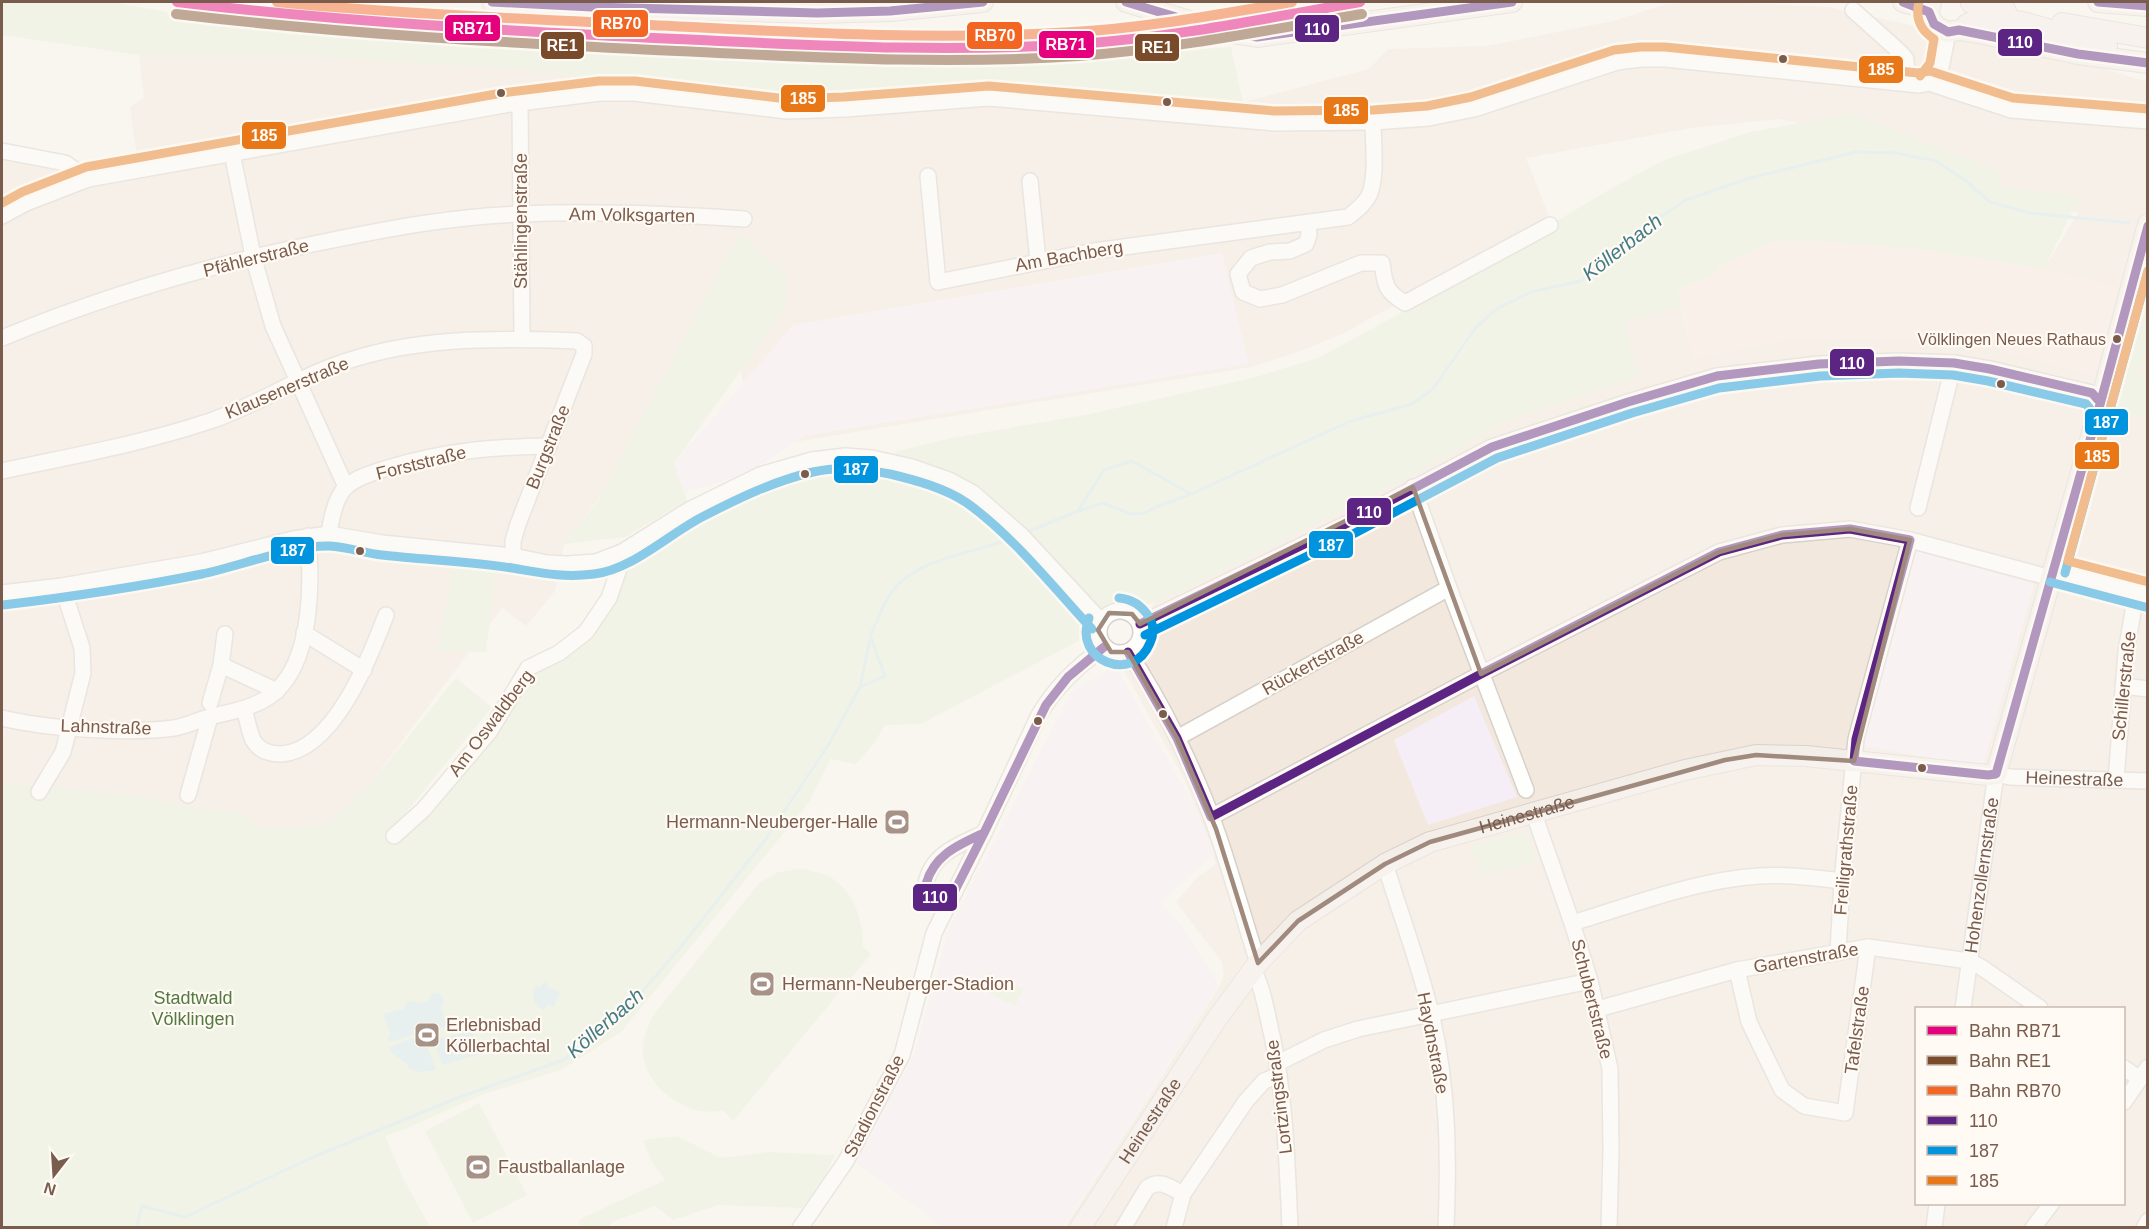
<svg xmlns="http://www.w3.org/2000/svg" width="2149" height="1229" viewBox="0 0 2149 1229" font-family="Arial,sans-serif">
<style>
.residential{fill:#f2e8de;fill-rule:evenodd}
.commercial{fill:#f6e8e1}
.education{fill:#f6eef6}
.green{fill:#e7f0db}
.water{fill:#d0e8ea}
.lines{fill:none;stroke-linecap:round;stroke-linejoin:round}
.stream{stroke:#d0e8ea;stroke-width:3}
.minor-casing{stroke:#d7d1cb;stroke-width:18}
.major-casing{stroke:#dad1cc;stroke-width:22}
.minor{stroke:#fefefd;stroke-width:15}
.major{stroke:#f3eee8;stroke-width:20}
.bus-1-casing{stroke:#fffaf3;stroke-width:14}
.bus-2-casing{stroke:#fffaf3;stroke-width:14}
.bus-3-casing{stroke:#fffaf3;stroke-width:14}
.bus-1{stroke:#5c2483;stroke-width:9}
.bus-2{stroke:#0094de;stroke-width:9}
.bus-3{stroke:#e87817;stroke-width:9}
.rail-1-casing{stroke:#fffaf3;stroke-width:15}
.rail-2-casing{stroke:#fffaf3;stroke-width:15}
.rail-3-casing{stroke:#fffaf3;stroke-width:15}
.rail-1{stroke:#e5007d;stroke-width:10}
.rail-2{stroke:#7a4b2a;stroke-width:10}
.rail-3{stroke:#f26522;stroke-width:10}
.marked{fill:none;stroke:#9f8a7d;stroke-width:4.5;stroke-linejoin:round}
.bus-dot{fill:#7a5c4d;stroke:#fffaf3;stroke-width:2}
.labels{text-anchor:middle;dominant-baseline:central;stroke-width:4.5;stroke-linejoin:round;paint-order:stroke}
.bus-label{font-size:16px;fill:#7a5c4d;stroke:#fffaf3;text-anchor:end}
.street-label{font-size:18px;fill:#7a5c4d;stroke:#fffaf3}
.poi-label{font-size:18px;fill:#7a5c4d;stroke:#fffaf3;text-anchor:start}
.park-label{font-size:18px;fill:#537a41;stroke:#fffaf3}
.water-label{font-size:20px;font-style:italic;fill:#437c86;stroke:#fffaf3}
.line-badge{stroke:#fffaf3;stroke-width:2}
.badge-label{font-size:16px;text-anchor:middle;font-weight:bold;fill:#fff}
</style>
<rect width="100%" height="100%" fill="#f9f5f0"/>
<path class="residential" d="M1715 2 1829 7 2092 65 2148 82 2147 1227H1065L1219 987 1224 975 1222 962 1176 902 1198 877 1216 864 1185 781 1119 661 1156 599 1510 419 1638 377 1624 322 1681 307 1693 358 1784 340 1827 338 1927 339 1972 343 2118 287 2044 269 2078 213 1808 125 1779 119 1692 128 1526 158 1550 219 1344 333 1298 352 1251 367 758 448 741 371 785 309 598 499 564 544 555 591 526 626 502 608 370 784 328 824 293 829 259 827 242 812 208 810 137 796 2 783V160L52 170 90 185 140 177 130 107 144 98 139 55 308 56 531 70 637 81 787 101 816 100 909 89 981 88 1181 95 1243 102 1369 69 1388 49 1486 46 1613 21 1667 4ZM1916 1008H2124V1204H1916Z"/>
<path class="commercial" d="M1774 241H1814L1925 250 2040 268 2118 287 2095 377 1972 343 1927 339 1827 338 1785 340 1693 358 1678 290 1696 283 1718 267Z"/>
<path class="education" d="M1222 253 1249 364 804 436 759 466 721 482 684 493 674 463 793 325Z
M1916 551 2034 584 1983 767 1862 746Z
M1115 665 1196 809 1215 854 1160 902 1182 926 1217 982 1218 987 1063 1227H943L853 1161 914 1056 948 931 1070 694Z
M1474 696 1517 797 1428 825 1394 740Z"/>
<path class="green" d="M2 2H111L195 17 263 25 404 36 737 53 1020 62 1231 47 1243 102 1181 95 981 88 909 89 816 100 787 101 637 81 531 70 308 56 139 55 2 35Z
M1852 114 2001 172 1999 187 2080 196 2044 269 1925 250 1814 241H1774L1718 267 1713 275 1678 290 1681 307 1624 322 1638 377 1510 419 1404 479 1294 535 1159 600 1086 633V637L921 724 885 725 875 742 856 764 830 759 810 801 621 1032 561 1070 484 1094 403 1130 385 1136 403 1178 430 1227H2V783L137 796 208 810 242 812 259 827 293 829 328 824 370 784 456 678 492 707 391 831 423 810 528 668 586 632 620 579 645 550 753 487 772 484 814 473 839 461 865 463 902 450 952 438 1090 414 1252 378 1318 358 1541 237 1550 225 1612 188 1662 161 1750 132Z
M740 233 787 277 785 309 674 463 687 501 625 537 564 544 599 499Z
M2147 324V344L2138 377 2147 380V405L2144 418 2118 410 2111 404 2131 330 2140 325Z
M454 568 496 571 486 652 437 651Z
M1526 833 1536 862 1481 875 1470 846Z
M801 869C808 870 817 872 824 874 852 885 864 920 863 947L871 954 733 1121 724 1111C715 1111 704 1113 696 1110 671 1103 646 1081 643 1055 641 1041 648 1026 654 1014L759 883 778 872Z
M988 972 1023 989 1015 1006 980 989Z
M479 1103 527 1195 473 1223 425 1131Z
M677 1136 721 1158 768 1152 835 1155 824 1179 802 1208 718 1205 673 1220 655 1206 612 1222 609 1227H582L578 1220 665 1180 652 1162 643 1140Z"/>
<path class="water" d="M546 982 549 988 558 990 560 995 555 1002V1006L547 1005 544 1010C534 1006 530 995 536 985L539 987Z
M433 993H438L443 997 444 1003 441 1008 445 1020H448L450 1025 433 1031 430 1026 418 1025 414 1028 413 1035 389 1042 387 1038 391 1035 383 1014 404 1009 405 1005 407 1002 414 1001 418 1004 427 1001Z
M472 1030 479 1054 442 1065 434 1040Z
M413 1038 419 1043H426L436 1070 420 1072 407 1068 408 1065 393 1054 389 1047Z"/>
<g class="lines">
<path class="stream" d="M1079 511 1102 503 1131 514 1145 513 1156 507 1191 494
M1027 532 1078 511 1104 470 1132 461 1191 494 1351 421 1412 404 1433 389 1476 327 1498 308 1531 292 1581 281 1629 237 1686 200 1750 178 1856 152 1896 153 1936 161 1965 180 1990 202 2030 213 2129 223
M860 687 870 639
M136 1228 142 1206 185 1217 313 1157 455 1099 563 1060 629 1007 680 948 765 840 829 744 860 687 885 676 870 636C877 622 883 603 893 590 919 557 977 553 1015 537"/>
<g class="minor-casing">
<g id="minor">
<path d="M1853 10 1901 53 1906 59 1907 83"/>
<path d="M1929 83 1941 68 1948 32"/>
<path d="M520 103 522 339"/>
<path d="M2 151 65 163 88 179"/>
<path d="M232 153 253 256 273 326 346 487"/>
<path d="M928 176 938 282 1094 251 1348 217C1357 210 1366 203 1370 193 1377 174 1373 142 1373 122"/>
<path d="M1030 181 1038 261"/>
<path d="M2 216 26 203 88 179 504 105 600 93H634L787 111 845 109 989 98 1274 123 1373 122 1429 118 1474 109 1617 62 1641 59H1665L1919 85 1929 83 2011 110 2148 121"/>
<path d="M1308 222 1309 235 1306 244 1290 251 1270 252 1251 258 1238 274 1243 292 1260 299 1282 295 1361 263H1382C1385 285 1385 291 1405 303L1550 225"/>
<path d="M2 338C106 295 216 263 328 241 391 228 456 216 521 214 595 211 670 214 744 219"/>
<path d="M2 471C72 456 141 444 210 421 252 407 289 383 330 367 411 336 492 338 577 341L584 346V354L518 524 513 541V556"/>
<path d="M1413 487 1449 588 1526 790"/>
<path d="M1918 508 1954 363"/>
<path d="M329 534C331 520 335 497 346 487 356 477 375 472 388 468 444 451 491 447 549 446"/>
<path d="M2053 570 2148 595"/>
<path d="M2 593 62 586 154 570 201 562 293 539 329 534 382 543 513 556 547 563 566 564 596 562 622 552 689 510 760 475 812 460 845 456 872 458 912 467 949 480 973 493 1022 536 1101 621"/>
<circle cx="1120" cy="632" r="21"/>
<path d="M1140 624 1350 522 1492 447 1628 402 1717 376 1819 364 1899 361 1954 363 1990 369 2092 393 2100 402"/>
<path d="M304 633 364 670"/>
<path d="M1128 652C1162 702 1197 774 1217 832 1232 875 1244 919 1258 963"/>
<path d="M221 665 277 691"/>
<path d="M2123 686 2148 689"/>
<path d="M210 703 221 665 225 634"/>
<path d="M244 709C247 718 249 731 253 740 259 751 269 754 281 754 334 751 370 657 386 615"/>
<path d="M2 718C48 729 126 734 174 728 187 726 200 719 213 716 237 711 266 705 282 685 312 650 312 580 308 536"/>
<path d="M1177 738 1449 588"/>
<path d="M2116 780 2126 652 2134 606 2138 592"/>
<path d="M39 792 63 752 83 673 82 648 62 586"/>
<path d="M188 795 210 717"/>
<path d="M1534 814 1572 923 1590 981 1610 1069 1611 1151 1609 1228"/>
<path d="M1211 817 1481 674 1719 552 1782 535 1850 529 1910 540 2040 575"/>
<path d="M394 836 423 810 490 731 528 668 559 653 586 632 609 598 620 566 622 552"/>
<path d="M1385 864C1400 913 1419 963 1431 1013 1448 1083 1449 1156 1446 1228"/>
<path d="M947 906 936 899 926 884C931 854 959 845 984 833"/>
<path d="M1572 923C1633 905 1696 880 1759 876 1787 874 1815 878 1842 881"/>
<path d="M1838 952 1842 881 1856 739 1910 540"/>
<path d="M1253 970C1262 986 1265 1004 1269 1022 1285 1089 1287 1159 1290 1228"/>
<path d="M1737 970 1749 1022 1782 1090 1804 1106 1845 1113 1868 947"/>
<path id="s1" d="M1963 1008 1996 774 2010 777 2148 781"/>
<path d="M1598 1009 1737 970 1868 947 1969 961 1981 967 2040 1008"/>
<path d="M1278 1063 1324 1040 1358 1029 1590 981"/>
<path d="M2124 1068 2140 1079"/>
<path d="M2124 1102 2148 1067"/>
<path d="M800 1228 846 1161 902 1055 934 933 984 833 1039 715C1056 686 1078 666 1104 647"/>
<path d="M1123 1228 1147 1188C1160 1178 1171 1188 1183 1194"/>
<path d="M1174 1228 1183 1194 1246 1101 1264 1081 1279 1075"/>
<path d="M1934 1228 1937 1204"/>
<path d="M2033 1228 2051 1204"/>
<path d="M2144 1228 2148 1221"/>
</g>
</g>
<g class="major-casing">
<g id="major">
<path d="M492 2 592 7 817 13 890 11 983 2"/>
<path d="M1126 2 1226 32 1257 37 1512 2"/>
<path d="M1903 2 1918 6 1929 12"/>
<path d="M1931 2 1929 12 1931 20 1937 27 1948 32 1959 30 1984 34 2078 54 2148 63"/>
<path d="M2098 2 2148 6"/>
<path d="M1971 3 2006 11"/>
<path d="M2062 23 2148 38"/>
<path d="M1967 24C2007 6 2066 39 2107 46"/>
<path id="s2" d="M1080 1228 1216 1020 1258 963 1298 921 1385 864 1430 842 1685 770 1756 755 1806 756 1988 775 1996 774 2098 412 2148 224"/>
</g>
</g>
<use href="#minor" class="minor"/>
<use href="#major" class="major"/>
<g class="bus-1-casing">
<path id="bus-1" d="M492 2 592 7 817 13 890 11 983 2
M1126 2 1226 32 1257 37 1512 2
M1903 2 1929 12 1934 24 1948 32 1959 30 2078 54 2148 63
M2098 2 2148 6
M1140 624 1350 522 1492 447 1628 402 1717 376 1819 364 1899 361 1954 363 1990 369 2092 393 2100 402
M1128 652 1177 738 1211 817 1481 674 1719 552 1782 535 1850 529 1910 540 1856 739 1854 761 1988 775 1996 774 2098 412 2148 226
M984 833 947 906 936 899 926 884C934 855 958 845 984 833Z
M984 833 1046 705 1068 677 1104 647"/>
</g>
<g class="bus-2-casing">
<path id="bus-2" d="M2065 573 2148 271
M2050 582 2145 607
M3 605C70 597 137 587 202 574 240 566 293 545 330 546 347 547 365 553 382 555 425 560 469 561 512 568 542 573 563 578 594 574 632 570 670 533 704 516 739 498 774 481 813 472 839 466 864 469 890 474 915 480 945 488 967 503 1013 536 1054 588 1092 629
M1089 618C1072 660 1133 685 1150 643 1154 635 1154 625 1149 617 1142 606 1133 599 1119 598
M1145 635 1355 533 1497 458 1632 413 1719 388 1820 376 1899 373 1953 375 1988 381 2086 404 2091 410"/>
</g>
<g class="bus-3-casing">
<path id="bus-3" d="M1919 2C1915 18 1920 30 1934 39L1930 63 1920 76
M2 203 22 192 86 167 502 93 599 81H635L787 99 844 97 989 86 1274 111 1373 110 1427 106 1471 97 1614 50 1640 47H1665L1918 73 1930 71 2013 98 2148 109
M2148 271 2068 561 2148 582"/>
</g>
<use href="#bus-1" class="bus-1"/>
<use href="#bus-2" class="bus-2"/>
<use href="#bus-3" class="bus-3"/>
<g class="rail-1-casing">
<path id="rail-1" d="M177 2C343 22 510 31 677 39 810 45 943 53 1077 44 1172 38 1266 18 1360 2"/>
</g>
<g class="rail-2-casing">
<path id="rail-2" d="M176 14C342 34 509 43 677 51 810 57 944 65 1078 56 1173 49 1268 30 1362 14"/>
</g>
<g class="rail-3-casing">
<path id="rail-3" d="M277 2C401 14 526 19 650 25 791 32 933 41 1074 32 1147 28 1219 14 1292 2"/>
</g>
<use href="#rail-1" class="rail-1"/>
<use href="#rail-2" class="rail-2"/>
<use href="#rail-3" class="rail-3"/>
</g>
<path d="M0 0H2149V1229H0ZM1413 487 1481 674 1719 552 1782 535 1850 529 1910 540 1854 761 1756 755 1725 760 1430 842 1385 864 1298 921 1258 963 1216 829 1177 738 1128 652H1111L1098 630 1109 613 1132 614 1140 624Z" fill="#f9f5f0" fill-opacity=".55" fill-rule="evenodd"/>
<path class="marked" d="M1413 487 1481 674 1719 552 1782 535 1850 529 1910 540 1854 761 1756 755 1725 760 1430 842 1385 864 1298 921 1258 963 1216 829 1177 738 1128 652H1111L1098 630 1109 613 1132 614 1140 624Z"/>
<defs>
<g id="stadium-square" transform="scale(1.35)"><rect x="-9" y="-9" width="18" height="18" rx="4" fill="#a69286" stroke="#fffaf3"/><path d="M0-5a6.5 5 0 1 0 0 10a6.5 5 0 1 0 0-10ZM-3.5-1.8h7v3.6h-7Z" fill="#fff"/></g>
</defs>
<g fill-rule="evenodd">
<use href="#stadium-square" x="897" y="822"/>
<use href="#stadium-square" x="762" y="984"/>
<use href="#stadium-square" x="427" y="1035"/>
<use href="#stadium-square" x="478" y="1167"/>
</g>
<g class="bus-dot">
<circle cx="1783" cy="59" r="5"/>
<circle cx="501" cy="93" r="5"/>
<circle cx="1167" cy="102" r="5"/>
<circle cx="2117" cy="339" r="5"/>
<circle cx="2001" cy="384" r="5"/>
<circle cx="805" cy="474" r="5"/>
<circle cx="360" cy="551" r="5"/>
<circle cx="1163" cy="714" r="5"/>
<circle cx="1038" cy="721" r="5"/>
<circle cx="1922" cy="768" r="5"/>
</g>
<g class="labels">
<g class="bus-label">
<text x="2106" y="339">Völklingen Neues Rathaus</text>
</g>
<g class="street-label">
<text transform="translate(632 215) rotate(1)">Am Volksgarten</text>
<text transform="translate(521 221) rotate(-90)">Stählingenstraße</text>
<text transform="translate(1069 256) rotate(-10)">Am Bachberg</text>
<text transform="translate(256 258) rotate(-14)">Pfählerstraße</text>
<text transform="translate(287 388) rotate(-23)">Klausenerstraße</text>
<text transform="translate(548 447) rotate(-68)">Burgstraße</text>
<text transform="translate(421 463) rotate(-14)">Forststraße</text>
<text transform="translate(1313 663) rotate(-29)">Rückertstraße</text>
<text transform="translate(2124 686) rotate(-84)">Schillerstraße</text>
<text transform="translate(491 723) rotate(-53)">Am Oswaldberg</text>
<text transform="translate(106 727) rotate(2)">Lahnstraße</text>
<text stroke="none"><textPath href="#s1" startOffset="315">Heinestraße</textPath></text>
<text stroke="none"><textPath href="#s2" startOffset="632">Heinestraße</textPath></text>
<text transform="translate(1846 850) rotate(-85)">Freiligrathstraße</text>
<text stroke="none"><textPath href="#s1" startOffset="134">Hohenzollernstraße</textPath></text>
<text transform="translate(1806 958) rotate(-10)">Gartenstraße</text>
<text transform="translate(1592 999) rotate(76)">Schubertstraße</text>
<text transform="translate(1857 1030) rotate(-82)">Tafelstraße</text>
<text transform="translate(1433 1043) rotate(79)">Haydnstraße</text>
<text transform="translate(1279 1097) rotate(-97)">Lortzingstraße</text>
<text transform="translate(874 1106) rotate(-63)">Stadionstraße</text>
<text stroke="none"><textPath href="#s2" startOffset="128">Heinestraße</textPath></text>
</g>
<g class="poi-label">
<text x="878" y="822" text-anchor="end">Hermann-Neuberger-Halle</text>
<text x="782" y="984">Hermann-Neuberger-Stadion</text>
<text x="446" y="1025">Erlebnisbad<tspan x="446" dy="21">Köllerbachtal</tspan></text>
<text x="498" y="1167">Faustballanlage</text>
</g>
<g class="park-label">
<text x="193" y="998">Stadtwald<tspan x="193" dy="21">Völklingen</tspan></text>
</g>
<g class="water-label">
<text transform="translate(1622 247) rotate(-38)">Köllerbach</text>
<text transform="translate(605 1023) rotate(-41)">Köllerbach</text>
</g>
</g>
<g class="line-badge">
<rect x="592" y="9" width="57" height="29" rx="6" fill="#f26522"/>
<rect x="444" y="14" width="57" height="28" rx="6" fill="#e5007d"/>
<rect x="1294" y="14" width="46" height="29" rx="6" fill="#5c2483"/>
<rect x="966" y="21" width="57" height="29" rx="6" fill="#f26522"/>
<rect x="1997" y="28" width="46" height="29" rx="6" fill="#5c2483"/>
<rect x="1038" y="30" width="57" height="29" rx="6" fill="#e5007d"/>
<rect x="540" y="31" width="45" height="29" rx="6" fill="#7a4b2a"/>
<rect x="1134" y="33" width="46" height="29" rx="6" fill="#7a4b2a"/>
<rect x="1858" y="55" width="46" height="29" rx="6" fill="#e87817"/>
<rect x="780" y="84" width="46" height="29" rx="6" fill="#e87817"/>
<rect x="1323" y="96" width="46" height="29" rx="6" fill="#e87817"/>
<rect x="241" y="121" width="46" height="29" rx="6" fill="#e87817"/>
<rect x="1829" y="348" width="46" height="29" rx="6" fill="#5c2483"/>
<rect x="2084" y="408" width="45" height="28" rx="6" fill="#0094de"/>
<rect x="2074" y="441" width="46" height="29" rx="6" fill="#e87817"/>
<rect x="833" y="455" width="46" height="29" rx="6" fill="#0094de"/>
<rect x="1346" y="497" width="46" height="29" rx="6" fill="#5c2483"/>
<rect x="1308" y="530" width="46" height="29" rx="6" fill="#0094de"/>
<rect x="270" y="536" width="45" height="29" rx="6" fill="#0094de"/>
<rect x="912" y="883" width="46" height="29" rx="6" fill="#5c2483"/>
</g>
<g class="badge-label">
<text x="621" y="29">RB70</text>
<text x="473" y="34">RB71</text>
<text x="1317" y="35">110</text>
<text x="995" y="41">RB70</text>
<text x="2020" y="48">110</text>
<text x="1066" y="50">RB71</text>
<text x="562" y="51">RE1</text>
<text x="1157" y="53">RE1</text>
<text x="1881" y="75">185</text>
<text x="803" y="104">185</text>
<text x="1346" y="116">185</text>
<text x="264" y="141">185</text>
<text x="1852" y="369">110</text>
<text x="2106" y="428">187</text>
<text x="2097" y="462">185</text>
<text x="856" y="475">187</text>
<text x="1369" y="518">110</text>
<text x="1331" y="551">187</text>
<text x="293" y="556">187</text>
<text x="935" y="903">110</text>
</g>
<rect width="2149" height="1229" fill="none" stroke="#7a5c4d" stroke-width="6"/>
<rect x="1915" y="1007" width="210" height="198" fill="#fffaf3" stroke="#cabbb1" stroke-width="1.5"/>
<rect x="1927" y="1026" width="30" height="9" fill="#e5007d" stroke="#cabbb1" stroke-width="1.5"/>
<text x="1969" y="1037" font-size="18" fill="#7a5c4d">Bahn RB71</text>
<rect x="1927" y="1056" width="30" height="9" fill="#7a4b2a" stroke="#cabbb1" stroke-width="1.5"/>
<text x="1969" y="1067" font-size="18" fill="#7a5c4d">Bahn RE1</text>
<rect x="1927" y="1086" width="30" height="9" fill="#f26522" stroke="#cabbb1" stroke-width="1.5"/>
<text x="1969" y="1097" font-size="18" fill="#7a5c4d">Bahn RB70</text>
<rect x="1927" y="1116" width="30" height="9" fill="#5c2483" stroke="#cabbb1" stroke-width="1.5"/>
<text x="1969" y="1127" font-size="18" fill="#7a5c4d">110</text>
<rect x="1927" y="1146" width="30" height="9" fill="#0094de" stroke="#cabbb1" stroke-width="1.5"/>
<text x="1969" y="1157" font-size="18" fill="#7a5c4d">187</text>
<rect x="1927" y="1176" width="30" height="9" fill="#e87817" stroke="#cabbb1" stroke-width="1.5"/>
<text x="1969" y="1187" font-size="18" fill="#7a5c4d">185</text>
<g transform="translate(54 1175) rotate(197)" stroke="#fffaf3" stroke-width="4.5" paint-order="stroke">
<path d="M0-4.5L10 22L0 15L-10 22Z" fill="#7a5c4d"/>
<text y="-9" font-size="16" font-weight="bold" text-anchor="middle" fill="#7a5c4d">N</text>
</g>
</svg>
